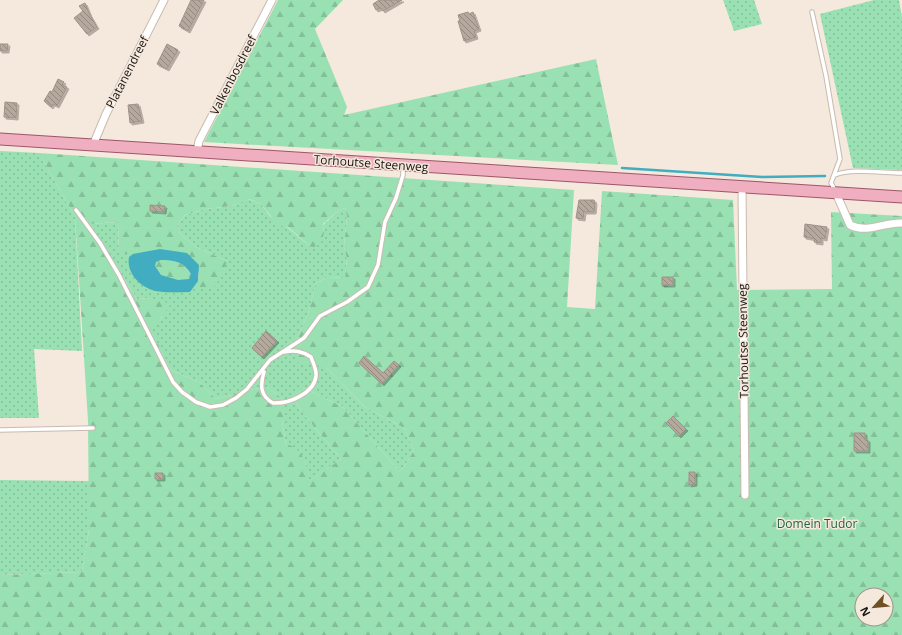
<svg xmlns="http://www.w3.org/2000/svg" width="902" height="635" viewBox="0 0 902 635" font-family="'Open Sans',sans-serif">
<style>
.grass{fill:url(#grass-dots)}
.forest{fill:url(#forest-firs);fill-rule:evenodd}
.water{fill:#42adc0;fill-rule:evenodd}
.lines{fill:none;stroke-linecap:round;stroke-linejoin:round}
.stream{stroke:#42adc0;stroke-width:2.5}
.building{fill:url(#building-back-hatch);stroke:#9e9286;filter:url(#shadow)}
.service-casing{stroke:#c8bcb0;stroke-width:5.5}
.minor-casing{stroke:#c8bcb0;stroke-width:9}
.primary-casing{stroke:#9d5667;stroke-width:13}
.service{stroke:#fff;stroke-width:3.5}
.minor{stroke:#fff;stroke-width:7}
.primary{stroke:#efafc0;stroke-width:11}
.labels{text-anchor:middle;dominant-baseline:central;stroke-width:3;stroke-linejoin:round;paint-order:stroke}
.street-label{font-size:12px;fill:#181410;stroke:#f5e8dc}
.park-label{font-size:12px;fill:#20653f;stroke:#f5e8dc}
</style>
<defs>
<pattern id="grass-dots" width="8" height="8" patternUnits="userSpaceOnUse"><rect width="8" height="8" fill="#99e1b3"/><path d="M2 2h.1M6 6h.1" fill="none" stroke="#83c099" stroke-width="1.8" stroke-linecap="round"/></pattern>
<pattern id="forest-firs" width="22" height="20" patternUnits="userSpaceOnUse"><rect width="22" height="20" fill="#99e1b3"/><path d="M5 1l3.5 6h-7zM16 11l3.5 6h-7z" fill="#83c099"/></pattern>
<pattern id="building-back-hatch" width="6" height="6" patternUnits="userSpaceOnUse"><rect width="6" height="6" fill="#b5a89c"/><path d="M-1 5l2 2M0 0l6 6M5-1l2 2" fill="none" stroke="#92887e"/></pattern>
<filter id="shadow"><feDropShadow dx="2" dy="2" stdDeviation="0" flood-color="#0004"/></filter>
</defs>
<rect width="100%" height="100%" fill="#f5e8dc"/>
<path class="grass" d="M723 0H754L762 24 734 31Z
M874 0H899L902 17V170L853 168 820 14Z
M0 151 39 153 75 217 82 351 34 349 39 418H0Z
M248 199 261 204 270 216 282 225 287 227 312 248 324 233 323 225 339 210 345 208 347 216 344 247 347 259 345 278 328 277 316 283 308 314 296 341 326 367 365 407 404 428 414 450 404 467 399 471 343 407 304 388 293 397 301 411 341 459 308 482 305 462 286 444 282 421 284 400 267 387 254 389 216 399 199 382 171 370 149 327 162 318 151 298 137 299 90 224 118 222 119 253 160 249 198 281 227 261 196 247 178 232 179 223 185 215 205 209 232 206Z
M0 480 89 481V530L82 572 0 575Z"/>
<path class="forest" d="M278 0H343L315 29 347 107 344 115 596 59 618 165 204 142Z
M39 153 574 190 567 307 595 309 602 191 733 200 737 290 832 289 831 212 902 216V635H0V575L82 572 89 530 88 421 75 217ZM249 199 261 204 278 225 288 227 312 248 321 243 324 233 323 224 339 210 345 208 347 216 344 247 347 259 345 278 328 277 316 283 308 314 296 341 297 362 326 367 365 407 404 428 414 450 404 467 399 471 343 407 304 388 293 397 301 411 341 459 309 481C307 465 304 449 286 444L282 421 285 410 284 400 267 387 254 389 216 399 199 382 171 370 150 328 162 318 161 317 171 304 151 298 137 299 90 224 118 222 119 253 133 254 160 249 199 273 198 281 193 288 212 289 221 278 227 261 196 247 178 232 179 223 185 215 205 209 232 206ZM862 595H886V619H862Z
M161 260C174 260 184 262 191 274L189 280H178L161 275 155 266 156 262Z"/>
<path class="water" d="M160 249 187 253 199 265 198 281 190 292C179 292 166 293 155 291 140 287 126 273 129 257L133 254ZM161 260C174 260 184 262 191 274L189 279 178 280 161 275 155 266 156 262Z"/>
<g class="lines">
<path class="stream" d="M622 168 762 177 825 176"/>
</g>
<path class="building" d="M191 0H204L188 31 179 26Z
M379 0H402L383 11 381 8 376 10 373 4Z
M85 3 90 15 97 27 87 34 74 18 83 11 79 6Z
M468 12 469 14 473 12 479 29 474 31 476 37 464 41 458 21H460L458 15Z
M0 44H8L7 51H0Z
M167 44 178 50 167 69 157 64Z
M58 79 64 82 62 85 67 87 57 106 53 104 51 107 44 101 50 91 52 92Z
M5 102 17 103 16 118 4 117Z
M138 104 142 121 130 123 128 105Z
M579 200H594L595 203 594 212H584L583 219 576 218Z
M150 205 165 206 164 212 150 211Z
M805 224 827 227 825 239 821 238V243L814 242 815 239 804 237Z
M662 277H673V285H662Z
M266 331 277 341 262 357 252 348Z
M364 356 383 373 394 361 399 365 382 384 359 363Z
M673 416 686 429 679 436 666 423Z
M854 433H865V440H868V451H854Z
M689 472H695V484L689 485Z
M155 473H163V479H155Z"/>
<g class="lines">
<g class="service-casing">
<path id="service" d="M812 12 826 76 840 159 831 183 835 190
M835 175C851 168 883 173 902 173
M76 210 100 243 119 275 173 382 182 392 196 402 210 407 223 405 236 398 247 389 270 360 304 338 320 316 347 302 368 287 378 265 385 222 396 198 403 175V166
M264 372C260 385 260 396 273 403 288 404 314 394 316 376 317 370 313 363 311 357 302 351 295 350 284 352
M0 430 93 428"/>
</g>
<g class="minor-casing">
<path id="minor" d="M93 145 106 114 164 0
M197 152 199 141 272 0
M742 187 745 495
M836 193 850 225C868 234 884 222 902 223"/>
</g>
<g class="primary-casing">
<path id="primary" d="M0 139 902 197"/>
</g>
<use href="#service" class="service"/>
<use href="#minor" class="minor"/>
<use href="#primary" class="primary"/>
</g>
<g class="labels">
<g class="street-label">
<text transform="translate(127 72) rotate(-63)">Platanendreef</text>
<text transform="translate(233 75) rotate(-63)">Valkenbosdreef</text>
<text transform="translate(371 163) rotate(4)">Torhoutse Steenweg</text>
<text transform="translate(743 341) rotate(-91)">Torhoutse Steenweg</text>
</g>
<g class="park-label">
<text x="817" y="523">Domein Tudor</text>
</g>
</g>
<g transform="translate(874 607) rotate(243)"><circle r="19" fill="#f5e8dc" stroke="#9d938a"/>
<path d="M0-3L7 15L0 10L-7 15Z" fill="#6e5024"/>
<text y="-6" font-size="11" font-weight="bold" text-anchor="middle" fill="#181410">N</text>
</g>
</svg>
